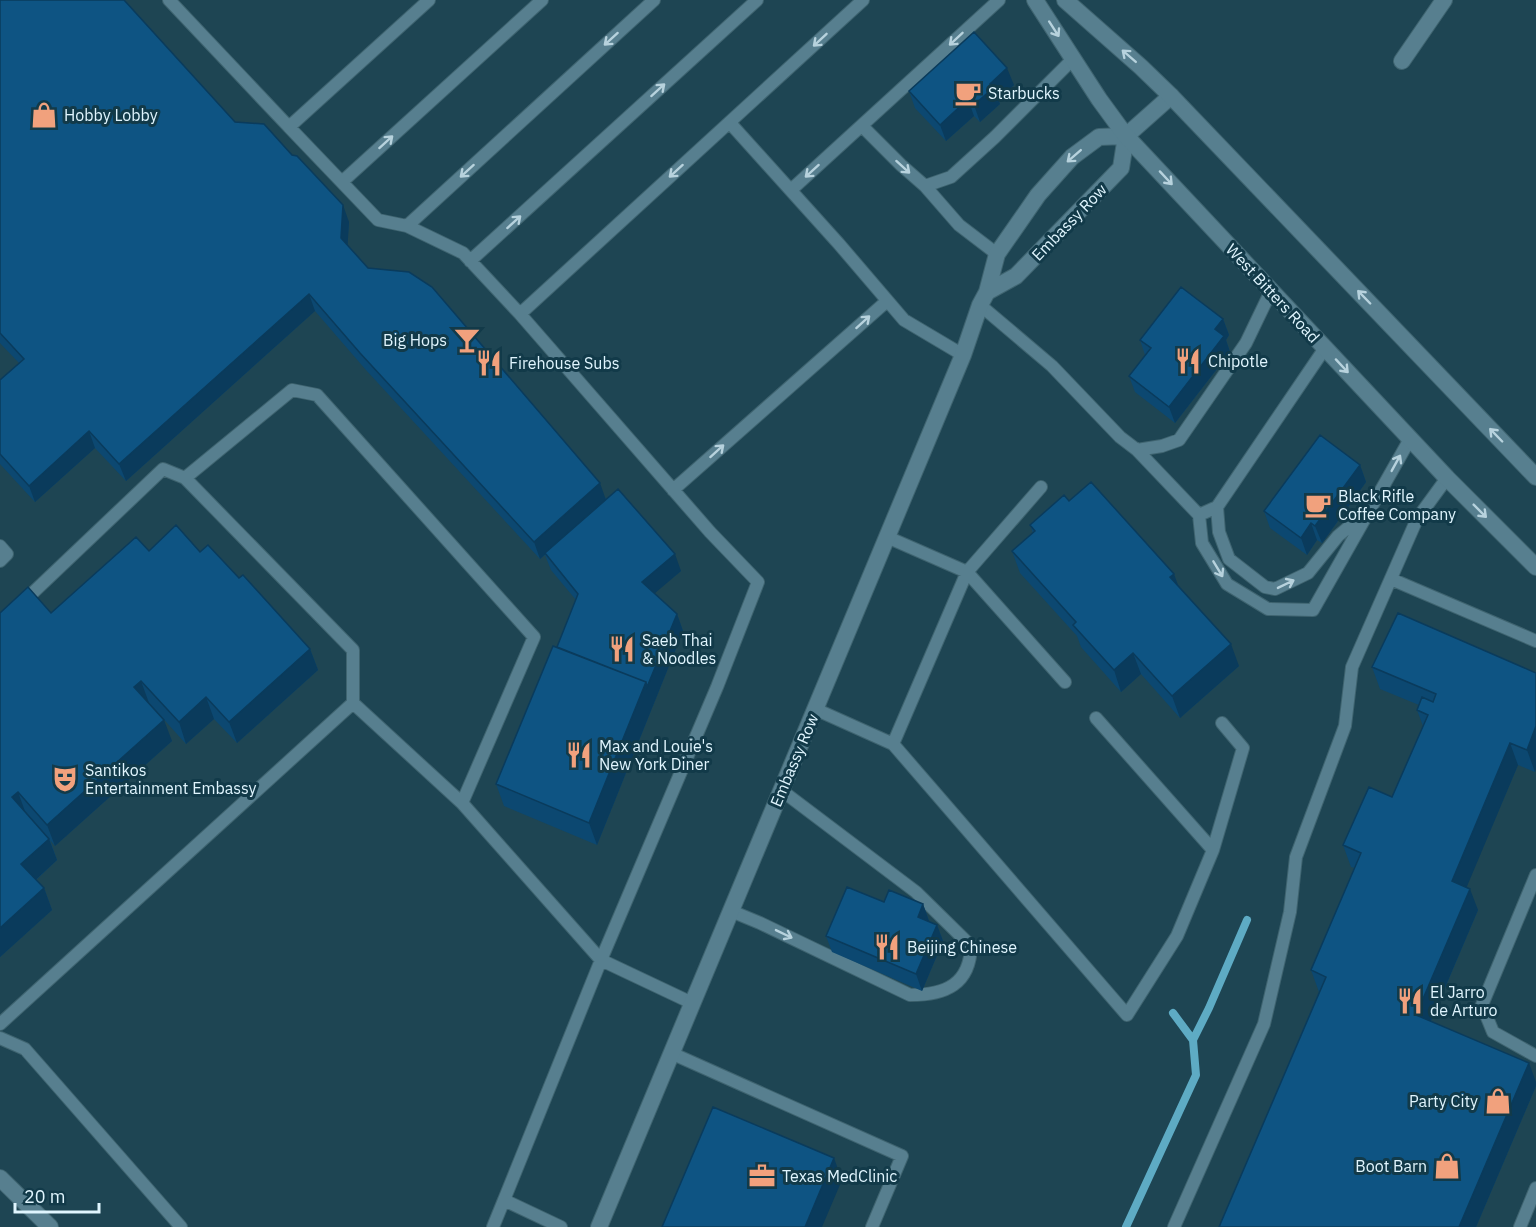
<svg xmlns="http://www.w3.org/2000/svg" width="1536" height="1227" viewBox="0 0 1536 1227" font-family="'IBM Plex Sans',sans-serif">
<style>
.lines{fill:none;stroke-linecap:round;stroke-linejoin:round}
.stream{stroke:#5eabc4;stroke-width:8}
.service-casing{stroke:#3f6470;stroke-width:14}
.minor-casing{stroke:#3f6470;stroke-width:18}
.secondary-casing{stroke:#3f6470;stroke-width:18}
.service{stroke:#577f8f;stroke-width:12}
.minor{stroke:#577f8f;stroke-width:16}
.secondary{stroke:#577f8f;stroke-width:16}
.wall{fill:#0c4871}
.shaded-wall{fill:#0a3b5c}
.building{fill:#0e5483;stroke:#0a3b5c;stroke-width:1.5}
.oneway{stroke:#b7d2dd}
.labels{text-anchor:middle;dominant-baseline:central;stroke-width:6;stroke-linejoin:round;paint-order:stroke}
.poi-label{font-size:16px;fill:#e0f5fe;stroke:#123a49;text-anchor:start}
.street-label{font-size:16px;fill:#e0f5fe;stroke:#123a49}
</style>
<rect width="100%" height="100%" fill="#1e4553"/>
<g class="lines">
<path class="stream" d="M1173 1013 1193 1040
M1126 1227 1196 1075 1193 1040 1209 1008 1247 920"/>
<g class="service-casing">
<path id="service" d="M169 0 289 127 429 0
M730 123 839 244 904 320 963 355
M862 126 901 165 925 186 951 177 995 137 1073 59
M289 127 378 220 407 226 463 253 520 314 710 532 758 582 717 687 601 960 692 1003
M343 181 542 0
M925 186 959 225 997 254
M791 190 999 0
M407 226 654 0
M470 261 757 0
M980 305 1052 366 1120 437 1137 450 1162 446 1179 440 1246 343 1271 291
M520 314 863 0
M1137 450 1199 515 1202 543 1227 584 1268 609 1313 610 1410 439
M1041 487 967 572 1065 682
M673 490 887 301
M1217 507 1219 532 1229 559 1265 587 1275 589 1308 573 1338 536 1363 515
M1199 515 1217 507 1325 348
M0 546 7 554 0 561
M1391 579 1536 641
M0 624 163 469 185 478
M353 703 462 803
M815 709 893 744 967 572 887 537
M893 744 1127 1015 1177 936 1213 850 1096 718
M1213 850 1243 748 1222 723
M1536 875 1482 1005 1493 1032 1536 1056
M731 911 760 923 910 995C946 995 970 984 971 946L916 892 781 790
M0 1024 353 703V650L185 478 292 390 317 395 534 637 462 803 601 960 504 1200 561 1227
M0 1038 25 1049 181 1227
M671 1053 902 1156 872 1227
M493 1227 504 1200
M1174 1227 1264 1024 1290 912 1296 857 1345 726 1352 667 1417 519 1447 478
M1520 1227 1536 1188"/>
</g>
<g class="minor-casing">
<path id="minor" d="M1402 61 1444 0
M987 292 1016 276 1121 168 1126 136
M0 1178 50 1227
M599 1227 963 355 980 305 987 292 997 254 1038 195 1072 157 1099 137 1126 136 1171 96"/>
</g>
<g class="secondary-casing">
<path id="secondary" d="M1035 0 1099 99 1126 136 1447 478 1536 567
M1065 0 1141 67 1171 96 1536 477"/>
</g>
<use href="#service" class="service"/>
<use href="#minor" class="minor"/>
<use href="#secondary" class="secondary"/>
</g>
<path class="wall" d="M0 0 235 122 349 222 347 246 368 268 681 571 654 593 677 614 683 631 597 845 504 806 496 784 557 647 576 600 551 570 545 555 540 559 366 370 315 311 126 481 95 448 35 502 0 464V380L19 363 0 343Z
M1014 85 998 99 1000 104 980 122 974 116 946 141 915 108 909 91Z
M1223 319 1229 335 1226 340 1230 352 1175 423 1135 392 1129 376 1145 355 1140 340Z
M1360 465 1366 482 1322 543 1317 540 1307 555 1270 528 1264 511Z
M1069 501 1174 574 1177 584 1239 666 1180 718 1141 674 1121 692 1081 647 1077 636 1020 573 1012 551 1033 533 1030 525Z
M149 551 200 552 239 578 310 649 318 670 237 743 214 719 186 744 149 703 172 741 55 846 50 840 57 860 36 880 44 888 52 910 0 957V613H51Z
M1372 667 1536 673 1535 772 1518 765 1466 887 1478 910 1431 1021 1536 1086 1476 1227H1219L1319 992 1311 970 1355 868 1351 867 1343 845 1392 797 1423 726 1417 710 1419 705 1380 689Z
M923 904 929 921 937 925 943 941 922 991 832 952 826 936Z"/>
<path class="shaded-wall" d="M1007 68 1014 85 998 99 1000 104 980 122 974 105 990 84Z
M968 99 974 116 946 141 940 125Z
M343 205 349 222 347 255 341 238Z
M309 294 315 311 126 481 119 464Z
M1223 319 1229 335 1226 340 1230 352 1175 423 1169 407 1215 329Z
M89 431 95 448 35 502 29 486Z
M1360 465 1366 482 1322 543 1315 526Z
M600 483 606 500 540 559 534 542Z
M1311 523 1317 540 1307 555 1301 538Z
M675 554 681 571 648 599 642 582Z
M1174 574 1182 596 1170 577Z
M677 614 683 631 597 845 589 823 646 682Z
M1231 644 1239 666 1180 718 1172 696Z
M310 649 318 670 237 743 229 722Z
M1133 653 1141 674 1121 692 1114 670Z
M141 681 149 703 134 687Z
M206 697 214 719 186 744 179 722Z
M164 720 172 741 55 846 47 825Z
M1536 726V769L1535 772 1527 750Z
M1510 743 1518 765 1460 903 1452 881Z
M18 792 26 814 12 797Z
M49 839 57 860 29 886 21 864Z
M44 888 52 910 0 957V928Z
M1470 889 1478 910 1424 1037 1416 1015Z
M923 904 929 921 924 933 918 917Z
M937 925 943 941 922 991 916 974Z
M1529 1063 1536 1082V1086L1476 1227H1459Z
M834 1158 842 1180 822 1227H805Z"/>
<path class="building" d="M0 0H124L235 122 264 124 292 155 297 156 343 205 341 238 368 268 409 272 432 287 600 483 534 542 360 353 309 294 119 464 89 431 29 486 0 454V380L24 359 0 333Z
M974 32 1007 68 990 84 994 87 974 105 968 99 940 125 909 91Z
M1181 287 1223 319 1215 329 1224 336 1169 407 1129 376 1151 348 1140 340Z
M1320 435 1360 465 1315 526 1311 523 1301 538 1264 511Z
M1091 482 1174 574 1170 577 1231 644 1172 696 1133 653 1114 670 1073 625 1076 622 1012 551 1035 531 1030 525 1064 495 1069 501Z
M618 489 675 554 642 582 677 614 647 687 646 682 557 647 578 594 545 553Z
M176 525 200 552 208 545 239 578 243 575 310 649 229 722 206 697 179 722 141 681 134 687 164 720 47 825 18 792 12 797 49 839 21 864 44 888 0 928V613L28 587 51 613 136 537 149 551Z
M1398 613 1536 673V726L1527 750 1510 743 1452 881 1470 889 1416 1015 1529 1063 1459 1227H1219L1326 977 1311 970 1361 853 1343 845 1369 787 1392 797 1428 715 1417 710 1422 697 1433 702 1436 694 1372 667Z
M553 646 646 682 589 823 496 784Z
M847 887 884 902 889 890 923 904 918 917 937 925 916 974 826 936Z
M713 1107 834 1158 805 1227H662Z"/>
<defs><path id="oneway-shaft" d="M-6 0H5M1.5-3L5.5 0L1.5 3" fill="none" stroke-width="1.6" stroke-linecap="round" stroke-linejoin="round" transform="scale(1.5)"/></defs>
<g class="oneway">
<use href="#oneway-shaft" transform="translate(1054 29) rotate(57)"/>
<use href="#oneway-shaft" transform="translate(611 39) rotate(138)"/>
<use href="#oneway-shaft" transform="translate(956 39) rotate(137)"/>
<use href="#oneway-shaft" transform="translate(820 40) rotate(137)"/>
<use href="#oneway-shaft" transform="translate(1129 56) rotate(-139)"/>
<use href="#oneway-shaft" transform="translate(658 90) rotate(-42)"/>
<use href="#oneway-shaft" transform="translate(386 142) rotate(-42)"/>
<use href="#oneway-shaft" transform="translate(1074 156) rotate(139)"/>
<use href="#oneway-shaft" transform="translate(903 167) rotate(42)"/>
<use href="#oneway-shaft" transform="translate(467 171) rotate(138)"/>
<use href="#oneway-shaft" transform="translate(676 171) rotate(138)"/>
<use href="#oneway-shaft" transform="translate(812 171) rotate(138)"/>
<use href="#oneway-shaft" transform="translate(1166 178) rotate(47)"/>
<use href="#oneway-shaft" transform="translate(514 222) rotate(-42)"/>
<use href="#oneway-shaft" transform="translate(1364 297) rotate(-134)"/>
<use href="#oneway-shaft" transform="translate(863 322) rotate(-42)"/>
<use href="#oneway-shaft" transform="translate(1342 366) rotate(47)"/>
<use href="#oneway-shaft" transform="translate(1496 435) rotate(-134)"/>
<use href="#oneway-shaft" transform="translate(717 451) rotate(-42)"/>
<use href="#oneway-shaft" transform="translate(1396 463) rotate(-61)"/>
<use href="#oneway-shaft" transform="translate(1480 511) rotate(45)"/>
<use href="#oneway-shaft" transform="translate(1218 569) rotate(59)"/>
<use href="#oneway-shaft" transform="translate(1286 584) rotate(-26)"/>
<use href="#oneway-shaft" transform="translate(784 934) rotate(26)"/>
</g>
<defs>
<g id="cafe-bare" transform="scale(2.07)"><path d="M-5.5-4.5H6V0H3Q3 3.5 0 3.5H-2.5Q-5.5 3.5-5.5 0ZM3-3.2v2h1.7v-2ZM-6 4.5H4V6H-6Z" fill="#f1a17d" stroke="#123a49" stroke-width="2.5" paint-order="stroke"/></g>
<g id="shop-bare" transform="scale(2.07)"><path d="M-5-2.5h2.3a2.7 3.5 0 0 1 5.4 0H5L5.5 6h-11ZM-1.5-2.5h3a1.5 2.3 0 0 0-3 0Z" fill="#f1a17d" stroke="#123a49" stroke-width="2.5" paint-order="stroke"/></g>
<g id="bar-bare" transform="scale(2.07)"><path d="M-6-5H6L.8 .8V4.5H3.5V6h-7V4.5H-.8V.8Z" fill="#f1a17d" stroke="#123a49" stroke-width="2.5" paint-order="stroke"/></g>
<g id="restaurant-bare" transform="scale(2.07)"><path d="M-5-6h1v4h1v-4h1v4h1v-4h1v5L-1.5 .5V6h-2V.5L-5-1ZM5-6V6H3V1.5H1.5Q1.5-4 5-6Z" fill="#f1a17d" stroke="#123a49" stroke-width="2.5" paint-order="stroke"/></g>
<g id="theatre-bare" transform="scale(2.07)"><path d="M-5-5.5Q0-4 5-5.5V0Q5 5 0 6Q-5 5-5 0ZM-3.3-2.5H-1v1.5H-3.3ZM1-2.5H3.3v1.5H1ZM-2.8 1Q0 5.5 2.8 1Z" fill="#f1a17d" stroke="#123a49" stroke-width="2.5" paint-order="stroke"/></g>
<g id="office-bare" transform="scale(2.07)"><path d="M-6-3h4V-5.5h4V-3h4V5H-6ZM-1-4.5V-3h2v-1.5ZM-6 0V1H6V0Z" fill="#f1a17d" stroke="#123a49" stroke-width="2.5" paint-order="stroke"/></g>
</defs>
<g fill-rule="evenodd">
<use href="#cafe-bare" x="968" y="93"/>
<use href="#shop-bare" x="44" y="115"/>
<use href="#bar-bare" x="467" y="340"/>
<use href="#restaurant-bare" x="1188" y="361"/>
<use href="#restaurant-bare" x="489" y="363"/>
<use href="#cafe-bare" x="1318" y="505"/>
<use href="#restaurant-bare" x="622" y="649"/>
<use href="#restaurant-bare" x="579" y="755"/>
<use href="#theatre-bare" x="65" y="779"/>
<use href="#restaurant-bare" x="887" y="947"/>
<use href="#restaurant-bare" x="1410" y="1001"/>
<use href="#shop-bare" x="1498" y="1101"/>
<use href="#shop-bare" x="1447" y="1166"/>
<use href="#office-bare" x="762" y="1176"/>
</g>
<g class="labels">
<g class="poi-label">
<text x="988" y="93">Starbucks</text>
<text x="64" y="115">Hobby Lobby</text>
<text x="447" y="340" text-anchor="end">Big Hops</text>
<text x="1208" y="361">Chipotle</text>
<text x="509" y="363">Firehouse Subs</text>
<text x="1338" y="496">Black Rifle<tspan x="1338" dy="18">Coffee Company</tspan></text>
<text x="642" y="640">Saeb Thai<tspan x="642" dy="18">&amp; Noodles</tspan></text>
<text x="599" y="746">Max and Louie's<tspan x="599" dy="18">New York Diner</tspan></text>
<text x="85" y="770">Santikos<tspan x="85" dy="18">Entertainment Embassy</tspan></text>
<text x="907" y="947">Beijing Chinese</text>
<text x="1430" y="992">El Jarro<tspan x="1430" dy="18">de Arturo</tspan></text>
<text x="1478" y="1101" text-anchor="end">Party City</text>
<text x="1427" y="1166" text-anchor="end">Boot Barn</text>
<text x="782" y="1176">Texas MedClinic</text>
</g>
<g class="street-label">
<text transform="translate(1069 222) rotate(-46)">Embassy Row</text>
<text transform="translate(1273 293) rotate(47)">West Bitters Road</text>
<text transform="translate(794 760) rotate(-67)">Embassy Row</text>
</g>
</g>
<path d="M15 1203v9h84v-9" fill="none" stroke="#e0f5fe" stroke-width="3"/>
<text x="24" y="1203" font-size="18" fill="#e0f5fe" stroke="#123a49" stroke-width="4.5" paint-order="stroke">20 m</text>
</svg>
